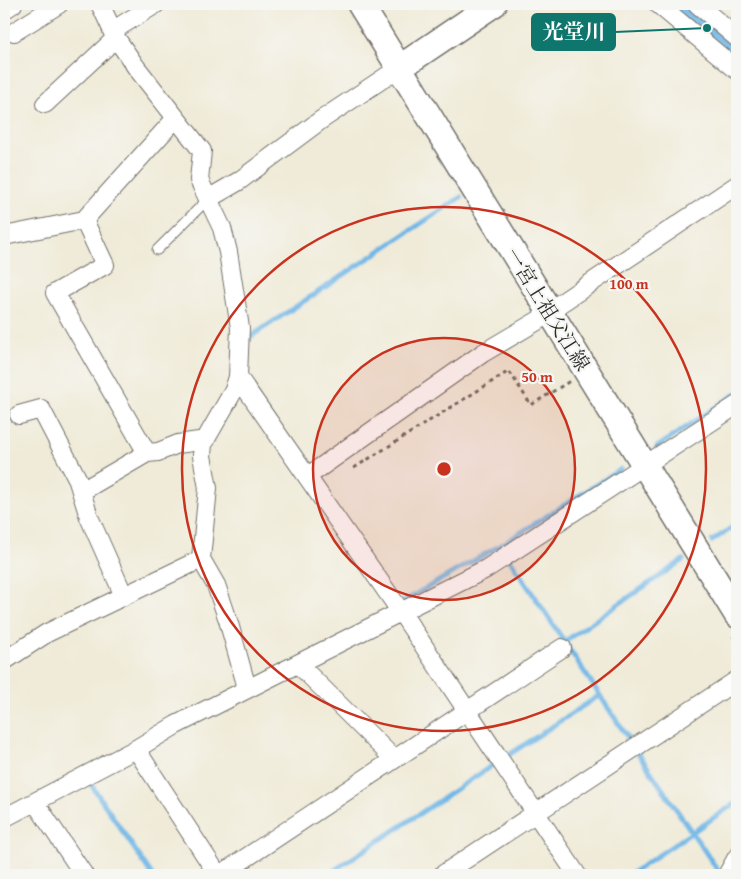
<svg xmlns="http://www.w3.org/2000/svg" width="741" height="879" viewBox="0 0 741 879" font-family="'Gentium Book Plus','Noto Serif JP',serif">
<style>
.lines{fill:none;stroke-linecap:round;stroke-linejoin:round}
.stream{stroke:#6eb6e6;stroke-width:5}
.river{stroke:#6eb6e6;stroke-width:31}
.lane-casing{stroke:#706e68;stroke-width:11}
.street-casing{stroke:#706e68;stroke-width:20}
.secondary-casing{stroke:#706e68;stroke-width:28}
.path{stroke:#706e68;stroke-width:3;stroke-dasharray:4 4;stroke-linecap:butt}
.lane{stroke:#fff;stroke-width:9}
.street{stroke:#fff;stroke-width:18}
.secondary{stroke:#fff;stroke-width:25}
.ring{fill:none;stroke:#c8321e;stroke-width:2.5}
.labels{text-anchor:middle;dominant-baseline:central;stroke-width:4.5;stroke-linejoin:round;paint-order:stroke}
.street-label{font-size:20px;fill:#2b2b2b;stroke:#f6f6f2}
.centre{fill:#c8321e;stroke:#f6f6f2;stroke-width:2.5}
.ring-label{font-size:15px;text-anchor:middle;font-weight:bold;fill:#c8321e;stroke:#f6f6f2;stroke-width:4.5;stroke-linejoin:round;paint-order:stroke}
.leader{fill:none;stroke:#0f766e;stroke-width:2}
.callout-dot{fill:#0f766e;stroke:#f6f6f2;stroke-width:2}
.callout{fill:#0f766e;stroke:#0f766e;stroke-width:2}
.callout-label{font-size:21px;text-anchor:middle;font-weight:bold;fill:#fff}
</style>
<rect width="100%" height="100%" fill="#f6f6f2"/>
<filter id="ink" filterUnits="userSpaceOnUse"><feTurbulence type="fractalNoise" baseFrequency=".02" numOctaves="2"/><feDisplacementMap in="SourceGraphic" scale="10" xChannelSelector="R" yChannelSelector="G"/><feConvolveMatrix kernelMatrix="1 2 1 2 8 2 1 2 1" color-interpolation-filters="sRGB"/></filter>
<filter id="wash" filterUnits="userSpaceOnUse"><feTurbulence type="fractalNoise" baseFrequency=".0096" numOctaves="4" result="noise"/><feDisplacementMap in="SourceGraphic" scale="20" xChannelSelector="R" yChannelSelector="G"/><feGaussianBlur stdDeviation="1.12" result="paint"/><feColorMatrix in="noise" values="0 0 0 0 0 0 0 0 0 0 0 0 0 0 0 0 0 1.4 0 .05"/><feComposite in="paint" operator="in"/></filter>
<g filter="url(#wash)">
<rect width="100%" height="100%" fill="#f0ebd8"/>
<g class="lines">
<path class="stream" d="M244 341 461 197
M657 447 737 393
M712 541 737 524
M509 558 632 744
M404 601 501 545 621 469
M562 643 683 560
M638 753 721 875
M504 758 600 695
M90 783 152 875
M327 875 496 763
M629 875 737 802"/>
<path class="river" d="M678 4 737 54"/>
</g>
</g>
<g filter="url(#ink)">
<g class="lines">
<g class="lane-casing">
<path id="lane" d="M157 250 208 199"/>
</g>
<g class="street-casing">
<path id="street" d="M100 4 116 38 136 67 202 151 199 180 222 228 228 252 240 328 238 377 234 390 203 444 202 456 208 488 201 559 216 585 228 620 247 688
M658 4 737 70
M697 4 737 38
M4 10 13 4
M112 31 156 4
M14 32 59 4
M45 104 116 38
M208 199 239 181 321 120 399 68
M84 220 105 265 55 293 147 453
M4 236 84 220 176 118
M238 377 401 612 577 875
M19 415 41 409 77 478 89 517 124 596
M308 476 483 353 539 320 561 303 737 185
M82 491 147 453 158 452 178 444 206 440
M4 661 47 633 201 559
M298 664 394 759
M136 749 218 875
M35 802 84 875
M4 818 136 749 176 725 486 569 737 405
M220 875 562 648
M442 875 737 680
M727 875 737 857"/>
</g>
<g class="secondary-casing">
<path id="secondary" d="M360 4 737 615
M399 68 494 4"/>
</g>
<path class="path" d="M354 468 509 371 531 405 570 381
M733 636 737 642"/>
<use href="#lane" class="lane"/>
<use href="#street" class="street"/>
<use href="#secondary" class="secondary"/>
</g>
</g>
<circle cx="444" cy="469" r="131" fill="#c8321e" fill-opacity=".12"/>
<g class="ring">
<circle cx="444" cy="469" r="131"/>
<circle cx="444" cy="469" r="262"/>
</g>
<g class="labels">
<g class="street-label">
<text transform="translate(548 309) rotate(58)">一宮上祖父江線</text>
</g>
</g>
<circle cx="444" cy="469" r="8" class="centre"/>
<g class="ring-label">
<text x="629" y="289">100 m</text>
<text x="537" y="382">50 m</text>
</g>
<path class="leader" d="M707 28L615 32"/>
<circle class="callout-dot" cx="707" cy="28" r="5"/>
<rect class="callout" x="532" y="14" width="83" height="36" rx="5"/>
<g class="callout-label">
<text x="574" y="39">光堂川</text>
</g>
<rect width="741" height="879" fill="none" stroke="#f6f6f2" stroke-width="20"/>
</svg>
